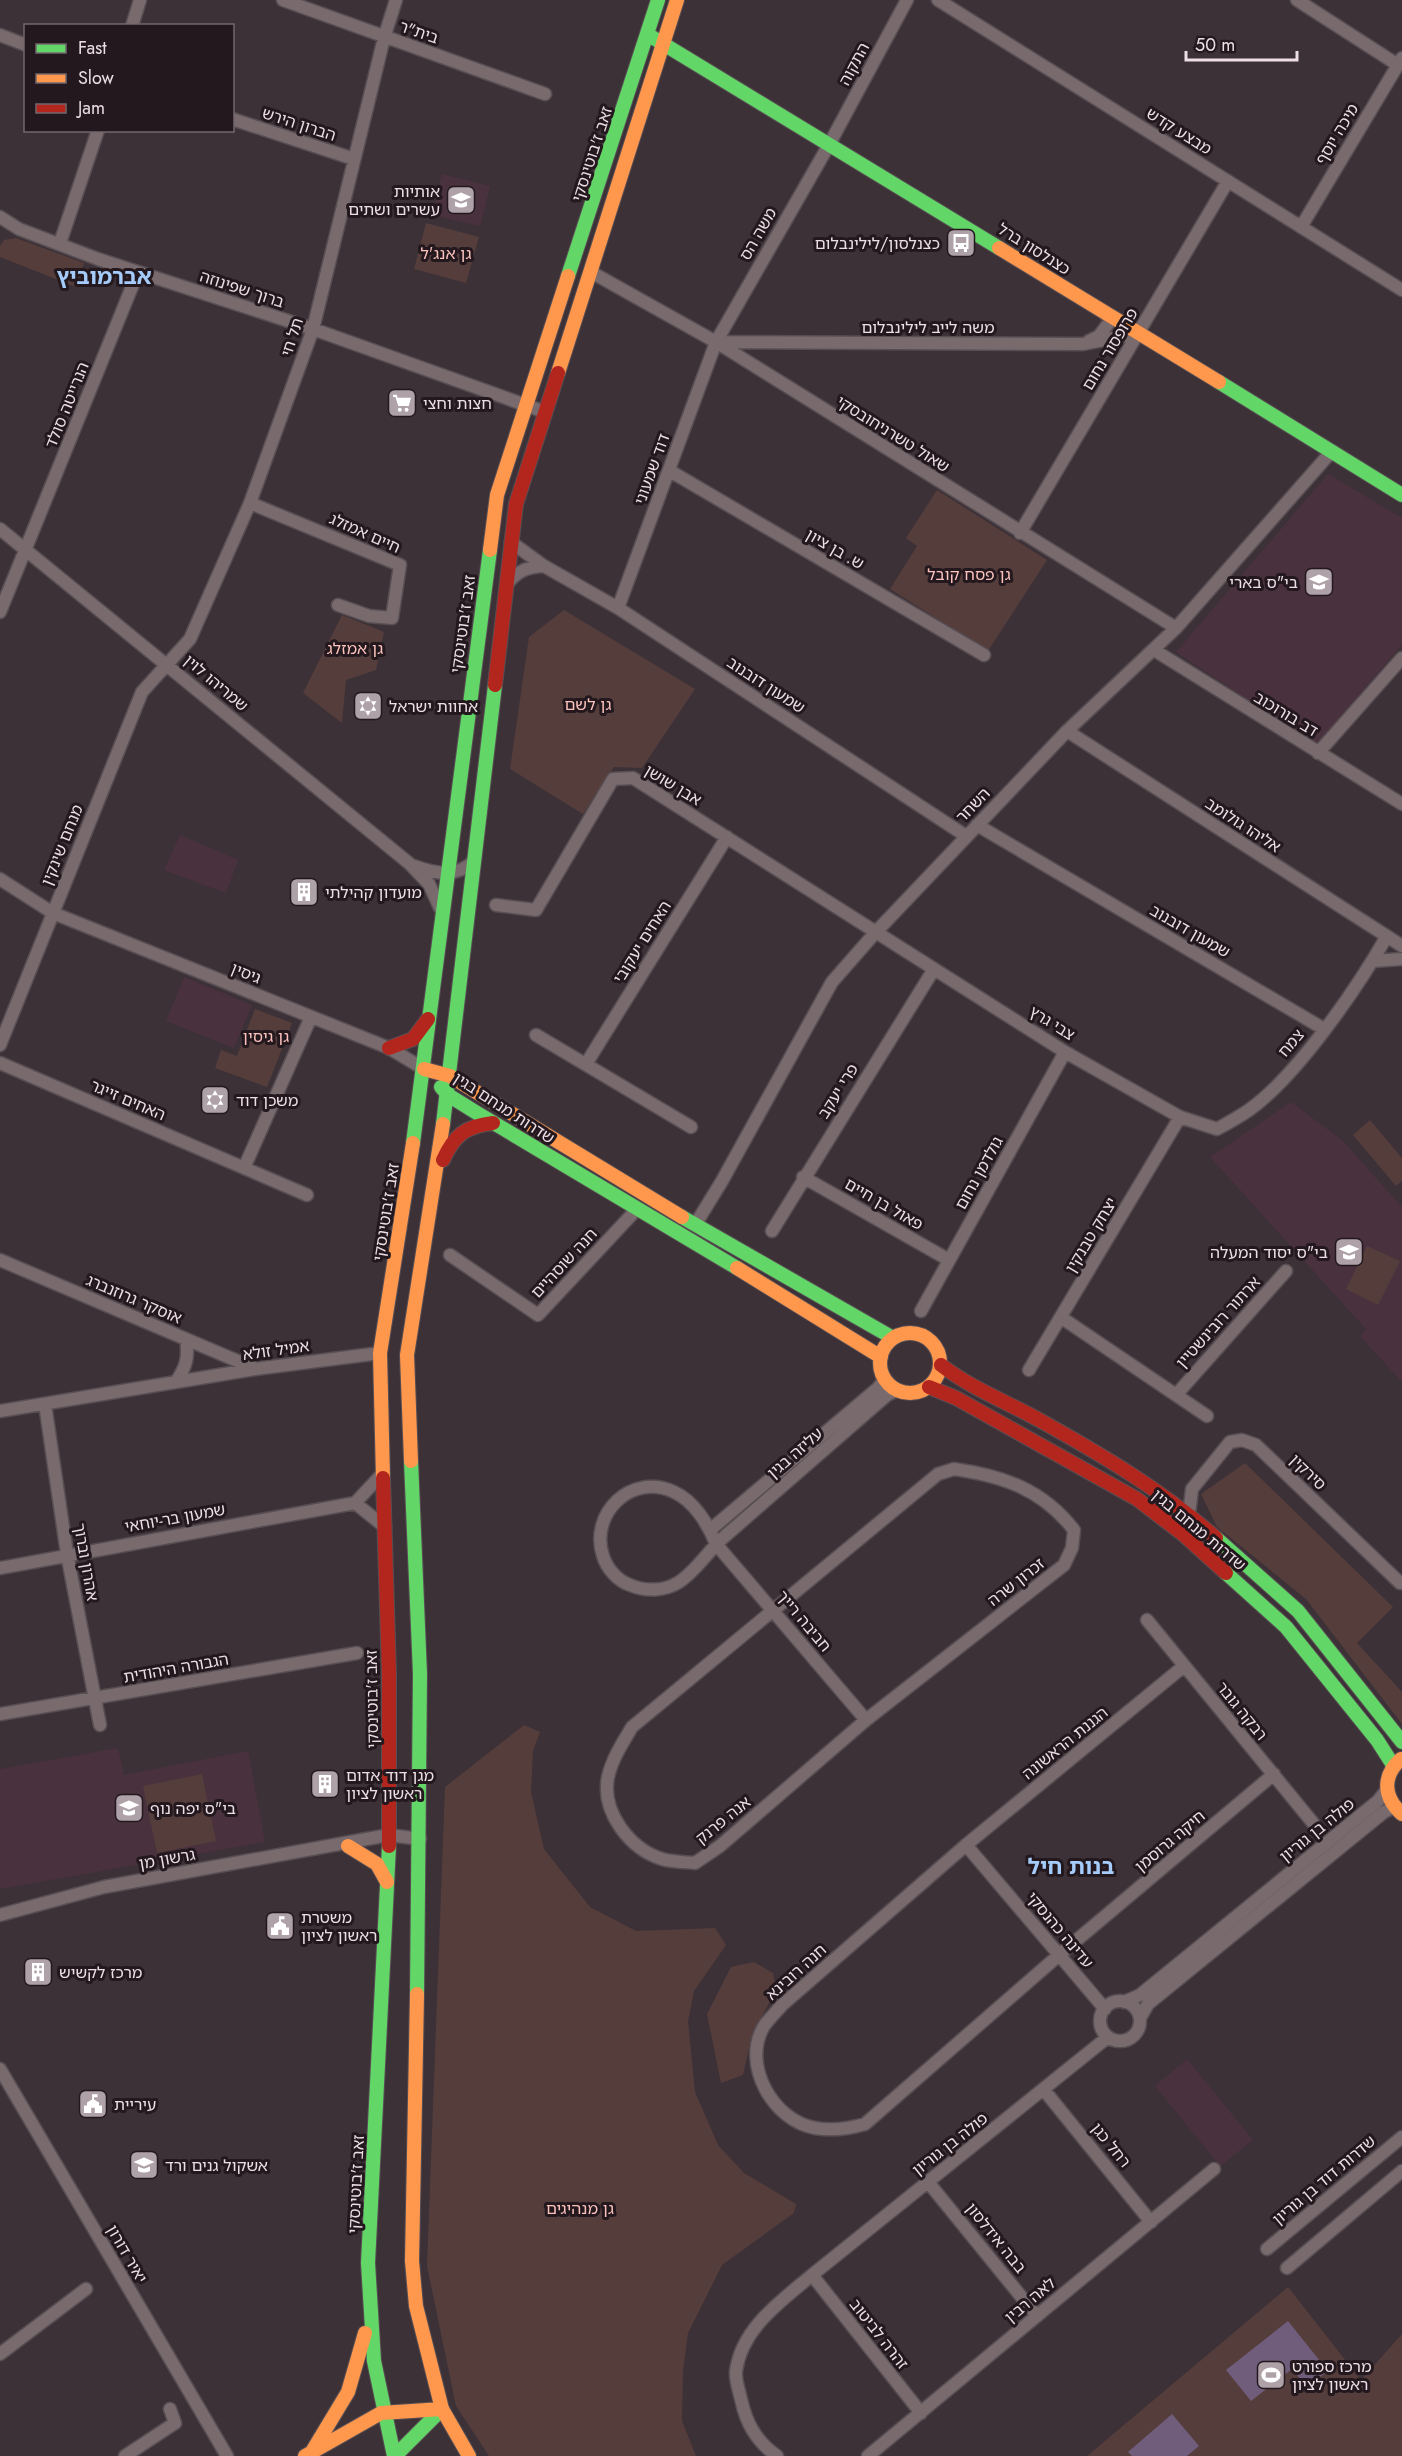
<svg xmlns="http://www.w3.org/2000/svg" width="1402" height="2456" viewBox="0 0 1402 2456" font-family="Jost,'Noto Sans Hebrew',sans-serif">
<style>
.built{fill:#4a313e}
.green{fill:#553d3c}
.water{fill:#6f5d7b}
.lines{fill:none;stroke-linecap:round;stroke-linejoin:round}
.street-casing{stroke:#574e53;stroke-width:15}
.fast-casing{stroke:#574e53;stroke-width:16}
.slow-casing{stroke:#574e53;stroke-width:16}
.jam-casing{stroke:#574e53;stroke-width:16}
.street{stroke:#786a6d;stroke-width:12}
.fast{stroke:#63d668;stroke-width:14}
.slow{stroke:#ff974d;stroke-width:14}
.jam{stroke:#b3261e;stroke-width:14}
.labels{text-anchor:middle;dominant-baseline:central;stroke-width:6;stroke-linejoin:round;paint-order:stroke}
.street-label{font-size:16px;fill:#eddee5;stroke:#22181d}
.poi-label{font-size:16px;fill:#eddee5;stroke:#22181d;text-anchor:start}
.park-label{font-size:16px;fill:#fdc2bd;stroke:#22181d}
.district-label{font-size:22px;font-weight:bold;fill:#a5cbfb;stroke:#22181d}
</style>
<rect width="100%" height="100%" fill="#3c3137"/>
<path class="built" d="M442 174 490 186 480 226 432 215Z
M1328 474 1402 518V645L1316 745 1176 652Z
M180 835 238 860 226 893 164 870Z
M184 977 252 1005 234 1048 166 1021Z
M1291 1102 1343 1141 1402 1207V1382L1360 1336 1366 1329 1210 1157Z
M118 1748 124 1775 248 1751 265 1842 0 1889V1769Z
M1187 2059 1253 2140 1220 2166 1155 2086Z"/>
<path class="green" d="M426 223 479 237 466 283 414 269Z
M16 238 84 263 76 287 0 257V246L4 240Z
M937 490 1047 560 988 651 890 589 917 546 906 538Z
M564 610 695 689 642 768 614 767 583 814 510 769 529 637Z
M342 615 384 632 376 670 346 680 342 723 303 693Z
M255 1009 292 1023 267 1087 215 1068 221 1050 237 1056Z
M1370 1120 1402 1158V1181L1396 1186 1353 1135Z
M1367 1246 1400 1261 1378 1305 1346 1289Z
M1245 1463 1393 1607 1357 1643 1402 1692V1724L1306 1599 1217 1527 1201 1494Z
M524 1725 540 1732 533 1751 531 1792 544 1849 590 1907 636 1931 715 1928 726 1945 694 1991 688 2021 695 2092 718 2145 744 2173 796 2204 794 2213 722 2265 688 2333 683 2371 682 2421 696 2456H489L456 2406 427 2266 445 1787Z
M202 1774 216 1841 157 1853 143 1786Z
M754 1962 773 1973 776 1990 752 2035 743 2075 721 2083 707 2014 731 1967Z
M1288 2287 1361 2380 1402 2334V2456H1087Z"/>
<path class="water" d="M1288 2321 1328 2371 1307 2387 1292 2369 1251 2401 1226 2370Z
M1172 2414 1199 2446 1187 2456H1132L1128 2452Z"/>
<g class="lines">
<g class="street-casing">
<path id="street" d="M283 0 545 94
M938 0 1402 290
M1297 0 1398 65
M132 26 140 0
M0 35 26 45
M232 119 354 159
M0 217 19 229 98 259 313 329 545 412
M1301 227 1402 58
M60 243 98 130
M591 272 716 342 1176 628
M1089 341 1099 336 1111 320 1105 313
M717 342 1083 344 1139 333
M670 471 984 655
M250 503 400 565 392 618 369 616 338 605
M0 529 410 864 429 884 440 908
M1020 533 1228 181
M511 542 544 566 618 608 966 836
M507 584C518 570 528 567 544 566
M618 608 716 342 830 143 907 0
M0 612 138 272
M1154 650 1402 804
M1067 731 1402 946
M1318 753 1402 658
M977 825 1324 1029
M414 866C436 874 456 878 474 861
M0 879 53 913 389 1048 424 1069
M496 905 536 910 613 779 633 778 1065 1052 1180 1117 1217 1129C1228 1123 1239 1117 1249 1110 1297 1076 1358 987 1387 936
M1373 961 1402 959
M536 1035 691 1127
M0 1045 142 692 190 639 250 503 313 329 384 38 396 0
M0 1063 307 1195
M586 1064 727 837
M244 1168 311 1017
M803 1177 949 1260
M695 1225 722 1181 832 982 875 933 1067 731 1176 628 1332 451
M772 1231 934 969
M450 1255 538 1315 637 1209
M0 1260 254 1368
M921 1311 1065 1052
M1062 1318 1207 1416
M1029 1370 1180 1117
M176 1382C186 1367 189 1358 186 1339
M1176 1395 1286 1271
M45 1404 67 1554 100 1725
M0 1411 255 1369 380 1353
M954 1469C1003 1476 1042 1489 1074 1530L1072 1548 1064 1565 866 1720 720 1846 695 1863C684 1862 672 1862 662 1859 630 1849 601 1812 608 1777 612 1759 623 1742 632 1727L938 1474Z
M355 1503 385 1527
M1189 1514 1192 1489 1230 1442 1242 1440 1256 1445 1400 1583
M710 1530 878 1388 885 1379
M0 1568 355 1503 383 1473
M1147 1620 1313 1823
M1184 1666 966 1845 782 2005C776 2012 769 2019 764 2026 741 2064 773 2121 815 2128 832 2131 848 2129 865 2124L1059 1955 1274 1774
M0 1714 357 1653
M866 1720 716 1544C708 1524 694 1501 674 1492 631 1472 589 1514 603 1556 607 1569 618 1581 630 1585 646 1592 665 1591 679 1582 696 1571 708 1551 724 1537L887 1395 897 1390
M966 1845 1105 2009
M0 1915 104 1887 361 1840 389 1835 420 1839
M1100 2021a20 20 0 1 1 40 0a20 20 0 1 1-40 0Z
M1124 2002 1140 1995 1378 1801 1386 1791
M1140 2018 1148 2004 1384 1812 1394 1807
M0 2069 227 2456
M1044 2090 1151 2222
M928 2182 1037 2316
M1267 2249 1402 2137
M1287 2268 1402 2171
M812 2275 921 2413
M0 2354 86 2289
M125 2456 175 2423 170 2409
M777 2456C756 2441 746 2423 741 2399 739 2390 735 2380 736 2371 742 2328 780 2302 812 2275L1108 2037
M868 2456 1214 2169"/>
</g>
<g class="fast-casing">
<path id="fast" d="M647 34 999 248
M568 276 658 0
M1219 382 1402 495
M441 1087 448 1095 477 1113 737 1268
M443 1124 495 685
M413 1143 490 550
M682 1217 893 1338
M411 1461 420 1674 417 1994
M1216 1538 1298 1611 1402 1742
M1226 1573 1286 1627 1377 1740 1393 1765
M389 1846 368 2263 374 2361 394 2456
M395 2456 442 2409"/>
</g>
<g class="slow-casing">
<path id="slow" d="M999 248 1219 382
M558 373 677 0
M490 550 497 495 568 276
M424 1069 450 1076 682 1217
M737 1268 881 1357
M880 1363a30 30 0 1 1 60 0a30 30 0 1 1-60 0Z
M411 1461 407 1355 443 1124
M383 1478 380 1353 413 1143
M1401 1759C1382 1776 1383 1797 1402 1814
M348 1846 377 1864 387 1882
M417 1994 412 2261 416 2306 442 2409 469 2456
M313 2450 348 2392 365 2333
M305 2456 381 2413 442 2409"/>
</g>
<g class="jam-casing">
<path id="jam" d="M495 685 516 504 558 373
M389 1048 413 1039 428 1019
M443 1160C454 1135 466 1126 493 1123
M941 1365C972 1389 1007 1402 1041 1421 1102 1455 1163 1491 1216 1538
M929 1387 956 1398 1137 1499 1184 1535 1226 1573
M383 1478 389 1674V1846"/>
</g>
<use href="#street" class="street"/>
<use href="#fast" class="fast"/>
<use href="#slow" class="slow"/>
<use href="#jam" class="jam"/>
</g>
<defs>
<g id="school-square" transform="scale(1.5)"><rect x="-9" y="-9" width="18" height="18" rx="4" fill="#afa1a8" stroke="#22181d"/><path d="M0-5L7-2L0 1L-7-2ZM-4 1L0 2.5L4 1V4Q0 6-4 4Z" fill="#fff"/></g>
<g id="bus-square" transform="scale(1.5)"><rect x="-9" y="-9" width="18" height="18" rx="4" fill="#afa1a8" stroke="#22181d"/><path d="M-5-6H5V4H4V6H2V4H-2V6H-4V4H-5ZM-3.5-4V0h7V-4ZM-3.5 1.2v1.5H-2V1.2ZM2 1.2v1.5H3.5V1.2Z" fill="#fff"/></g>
<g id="supermarket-square" transform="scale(1.5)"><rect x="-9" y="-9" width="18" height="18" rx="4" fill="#afa1a8" stroke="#22181d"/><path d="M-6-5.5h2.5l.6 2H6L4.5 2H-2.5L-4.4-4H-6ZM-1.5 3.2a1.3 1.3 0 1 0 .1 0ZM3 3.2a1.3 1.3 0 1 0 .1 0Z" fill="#fff"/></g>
<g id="synagogue-square" transform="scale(1.5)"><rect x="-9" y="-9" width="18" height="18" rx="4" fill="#afa1a8" stroke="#22181d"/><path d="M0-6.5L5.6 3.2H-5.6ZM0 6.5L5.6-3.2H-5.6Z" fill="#fff"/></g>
<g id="building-square" transform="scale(1.5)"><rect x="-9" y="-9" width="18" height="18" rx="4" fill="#afa1a8" stroke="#22181d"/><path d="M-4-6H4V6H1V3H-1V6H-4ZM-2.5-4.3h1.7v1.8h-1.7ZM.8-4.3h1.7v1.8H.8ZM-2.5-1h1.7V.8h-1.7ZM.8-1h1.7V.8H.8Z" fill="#fff"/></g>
<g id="civic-square" transform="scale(1.5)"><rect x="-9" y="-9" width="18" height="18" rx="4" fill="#afa1a8" stroke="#22181d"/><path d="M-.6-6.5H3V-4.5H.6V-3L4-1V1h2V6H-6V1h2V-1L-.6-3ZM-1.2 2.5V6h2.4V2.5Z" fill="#fff"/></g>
<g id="stadium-square" transform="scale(1.5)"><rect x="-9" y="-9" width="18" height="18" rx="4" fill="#afa1a8" stroke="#22181d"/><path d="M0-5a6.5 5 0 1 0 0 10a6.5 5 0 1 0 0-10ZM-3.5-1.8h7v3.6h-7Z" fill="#fff"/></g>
</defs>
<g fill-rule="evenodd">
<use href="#school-square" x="461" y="200"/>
<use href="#bus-square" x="961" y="243"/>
<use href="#supermarket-square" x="402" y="403"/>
<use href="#school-square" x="1319" y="582"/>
<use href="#synagogue-square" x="368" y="706"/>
<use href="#building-square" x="304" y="892"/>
<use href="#synagogue-square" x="215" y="1100"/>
<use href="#school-square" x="1349" y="1252"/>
<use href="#building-square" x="325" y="1784"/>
<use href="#school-square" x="129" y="1808"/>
<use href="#civic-square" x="280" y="1926"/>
<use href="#building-square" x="38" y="1972"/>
<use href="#civic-square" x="93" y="2104"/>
<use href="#school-square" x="144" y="2165"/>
<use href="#stadium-square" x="1271" y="2375"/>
</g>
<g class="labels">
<g class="street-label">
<text transform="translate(419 32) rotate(19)">בית"ר</text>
<text transform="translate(854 64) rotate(-62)">התקוה</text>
<text transform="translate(299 124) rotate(18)">הברון הירש</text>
<text transform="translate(1179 131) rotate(32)">מבצע קדש</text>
<text transform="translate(1337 134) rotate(-59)">מיכה יוסף</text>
<text transform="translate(592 154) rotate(-72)">זאב ז'בוטינסקי</text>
<text transform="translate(758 234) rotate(-60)">משה הס</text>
<text transform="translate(1034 249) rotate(32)">כצנלסון ברל</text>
<text transform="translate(242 289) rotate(18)">ברוך שפינוזה</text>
<text x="928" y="327">משה לייב לילינבלום</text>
<text transform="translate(292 337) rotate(-72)">תל חי</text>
<text transform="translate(1110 349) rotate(-59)">פרופסור נחום</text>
<text transform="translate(67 405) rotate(-68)">הנרייטה סולד</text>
<text transform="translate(893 434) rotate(32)">שאול טשרניחובסקי</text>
<text transform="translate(652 469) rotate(-70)">דוד שמעוני</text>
<text transform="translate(365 533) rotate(24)">חיים אמזלג</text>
<text transform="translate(835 549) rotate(30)">ש. בן ציון</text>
<text transform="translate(463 624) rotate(-82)">זאב ז'בוטינסקי</text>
<text transform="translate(216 683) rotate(40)">שמריהו לוין</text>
<text transform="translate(766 685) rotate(33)">שמעון דובנוב</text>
<text transform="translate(1286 714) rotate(31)">דב בורוכוב</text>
<text transform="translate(673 785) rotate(31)">אבן שושן</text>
<text transform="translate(973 805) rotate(-46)">השחר</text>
<text transform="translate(1243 825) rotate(33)">אליהו גולומב</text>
<text transform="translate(62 845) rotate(-68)">מנחם שינקין</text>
<text transform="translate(1190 931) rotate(30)">שמעון דובנוב</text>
<text transform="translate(642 942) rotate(-58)">האחים יעקובי</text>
<text transform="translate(246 973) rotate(22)">גיסין</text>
<text transform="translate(1052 1023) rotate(32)">צבי גרץ</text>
<text transform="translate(1291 1043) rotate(-50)">צמח</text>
<text transform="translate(838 1091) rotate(-58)">פרי יעקב</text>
<text transform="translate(128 1100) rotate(23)">האחים זייגר</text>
<text transform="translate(504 1108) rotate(33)">שדרות מנחם בגין</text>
<text transform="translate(979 1173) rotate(-61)">גולדמן נחום</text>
<text transform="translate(884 1204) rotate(30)">פאול בן חיים</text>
<text transform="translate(386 1212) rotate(-81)">זאב ז'בוטינסקי</text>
<text transform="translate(1091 1235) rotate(-59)">יצחק טבנקין</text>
<text transform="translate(564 1263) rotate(-47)">חנה שוסהיים</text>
<text transform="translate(134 1299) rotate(23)">אוסקר גרוזנברג</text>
<text transform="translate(1218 1322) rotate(-48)">ארתור רובינשטיין</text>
<text transform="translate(276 1350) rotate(-8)">אמיל זולא</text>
<text transform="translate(795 1453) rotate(-41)">עליזה בגין</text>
<text transform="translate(1308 1472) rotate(44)">סירקין</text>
<text transform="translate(175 1518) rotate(-10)">שמעון בר-יוחאי</text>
<text transform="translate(1199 1530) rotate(40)">שדרות מנחם בגין</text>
<text transform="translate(86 1562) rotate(80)">אהרון וברוך</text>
<text transform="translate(1016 1582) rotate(-38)">זכרון שרה</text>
<text transform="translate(804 1621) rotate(50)">חביבה רייך</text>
<text transform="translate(176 1668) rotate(-10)">הגבורה היהודית</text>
<text transform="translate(372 1699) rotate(-91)">זאב ז'בוטינסקי</text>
<text transform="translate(1242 1711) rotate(51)">רבקה גובר</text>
<text transform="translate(1065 1743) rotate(-39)">הגננת הראשונה</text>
<text transform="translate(723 1820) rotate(-39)">אנה פרנק</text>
<text transform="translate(1317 1830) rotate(-39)">פולה בן גוריון</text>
<text transform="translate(1170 1841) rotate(-40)">חיקה גרוסמן</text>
<text transform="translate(167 1859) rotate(-10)">גרשון מן</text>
<text transform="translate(1060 1930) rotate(50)">עדינה כהנסקי</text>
<text transform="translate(796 1972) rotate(-42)">חנה רובינא</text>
<text transform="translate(950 2144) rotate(-38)">פולה בן גוריון</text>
<text transform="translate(1111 2145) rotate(51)">רחל כגן</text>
<text transform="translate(1324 2180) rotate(-40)">שדרות דוד בן גוריון</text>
<text transform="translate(356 2184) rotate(-87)">זאב ז'בוטינסקי</text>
<text transform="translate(996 2238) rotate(51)">בבה אידלסון</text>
<text transform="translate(127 2254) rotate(60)">יאיר דורון</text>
<text transform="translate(1030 2300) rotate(-40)">לאה רבין</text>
<text transform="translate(879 2334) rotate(52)">זהרה לביטוב</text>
</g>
<g class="poi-label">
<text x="440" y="191" text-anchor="end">אותיות<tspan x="440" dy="18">עשרים ושתים</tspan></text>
<text x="940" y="243" text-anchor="end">כצנלסון/לילינבלום</text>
<text x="423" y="403">חצות וחצי</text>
<text x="1298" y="582" text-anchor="end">בי"ס בארי</text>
<text x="389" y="706">אחוות ישראל</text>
<text x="325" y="892">מועדון קהילתי</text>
<text x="236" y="1100">משכן דוד</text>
<text x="1328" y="1252" text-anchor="end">בי"ס יסוד המעלה</text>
<text x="346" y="1775">מגן דוד אדום<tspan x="346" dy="18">ראשון לציון</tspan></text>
<text x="150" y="1808">בי"ס יפה נוף</text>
<text x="301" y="1917">משטרת<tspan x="301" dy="18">ראשון לציון</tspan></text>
<text x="59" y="1972">מרכז לקשיש</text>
<text x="114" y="2104">עיריית</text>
<text x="165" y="2165">אשקול גנים ורד</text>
<text x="1292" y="2366">מרכז ספורט<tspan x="1292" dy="18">ראשון לציון</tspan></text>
</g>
<g class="park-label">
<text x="446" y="253">גן אנג'ל</text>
<text x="969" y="574">גן פסח קובל</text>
<text x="355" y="648">גן אמזלג</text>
<text x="588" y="704">גן לשם</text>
<text x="266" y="1036">גן גיסין</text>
<text x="580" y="2208">גן מנהיגים</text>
</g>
<g class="district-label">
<text x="104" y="276">אברמוביץ</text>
<text x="1071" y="1866">בנות חיל</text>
</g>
</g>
<rect x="24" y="24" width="210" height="108" fill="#22181d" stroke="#73676d" stroke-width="1.5"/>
<rect x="36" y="44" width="30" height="9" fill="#63d668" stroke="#73676d" stroke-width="1.5"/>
<text x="78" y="54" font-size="18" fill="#eddee5">Fast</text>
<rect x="36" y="74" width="30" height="9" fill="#ff974d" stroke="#73676d" stroke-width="1.5"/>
<text x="78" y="84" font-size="18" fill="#eddee5">Slow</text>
<rect x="36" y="104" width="30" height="9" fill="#b3261e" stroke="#73676d" stroke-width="1.5"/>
<text x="78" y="114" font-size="18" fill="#eddee5">Jam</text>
<path d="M1186 51v9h111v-9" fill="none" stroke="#eddee5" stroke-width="3"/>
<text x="1195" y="51" font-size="18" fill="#eddee5" stroke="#22181d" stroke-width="4.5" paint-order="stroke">50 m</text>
</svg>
